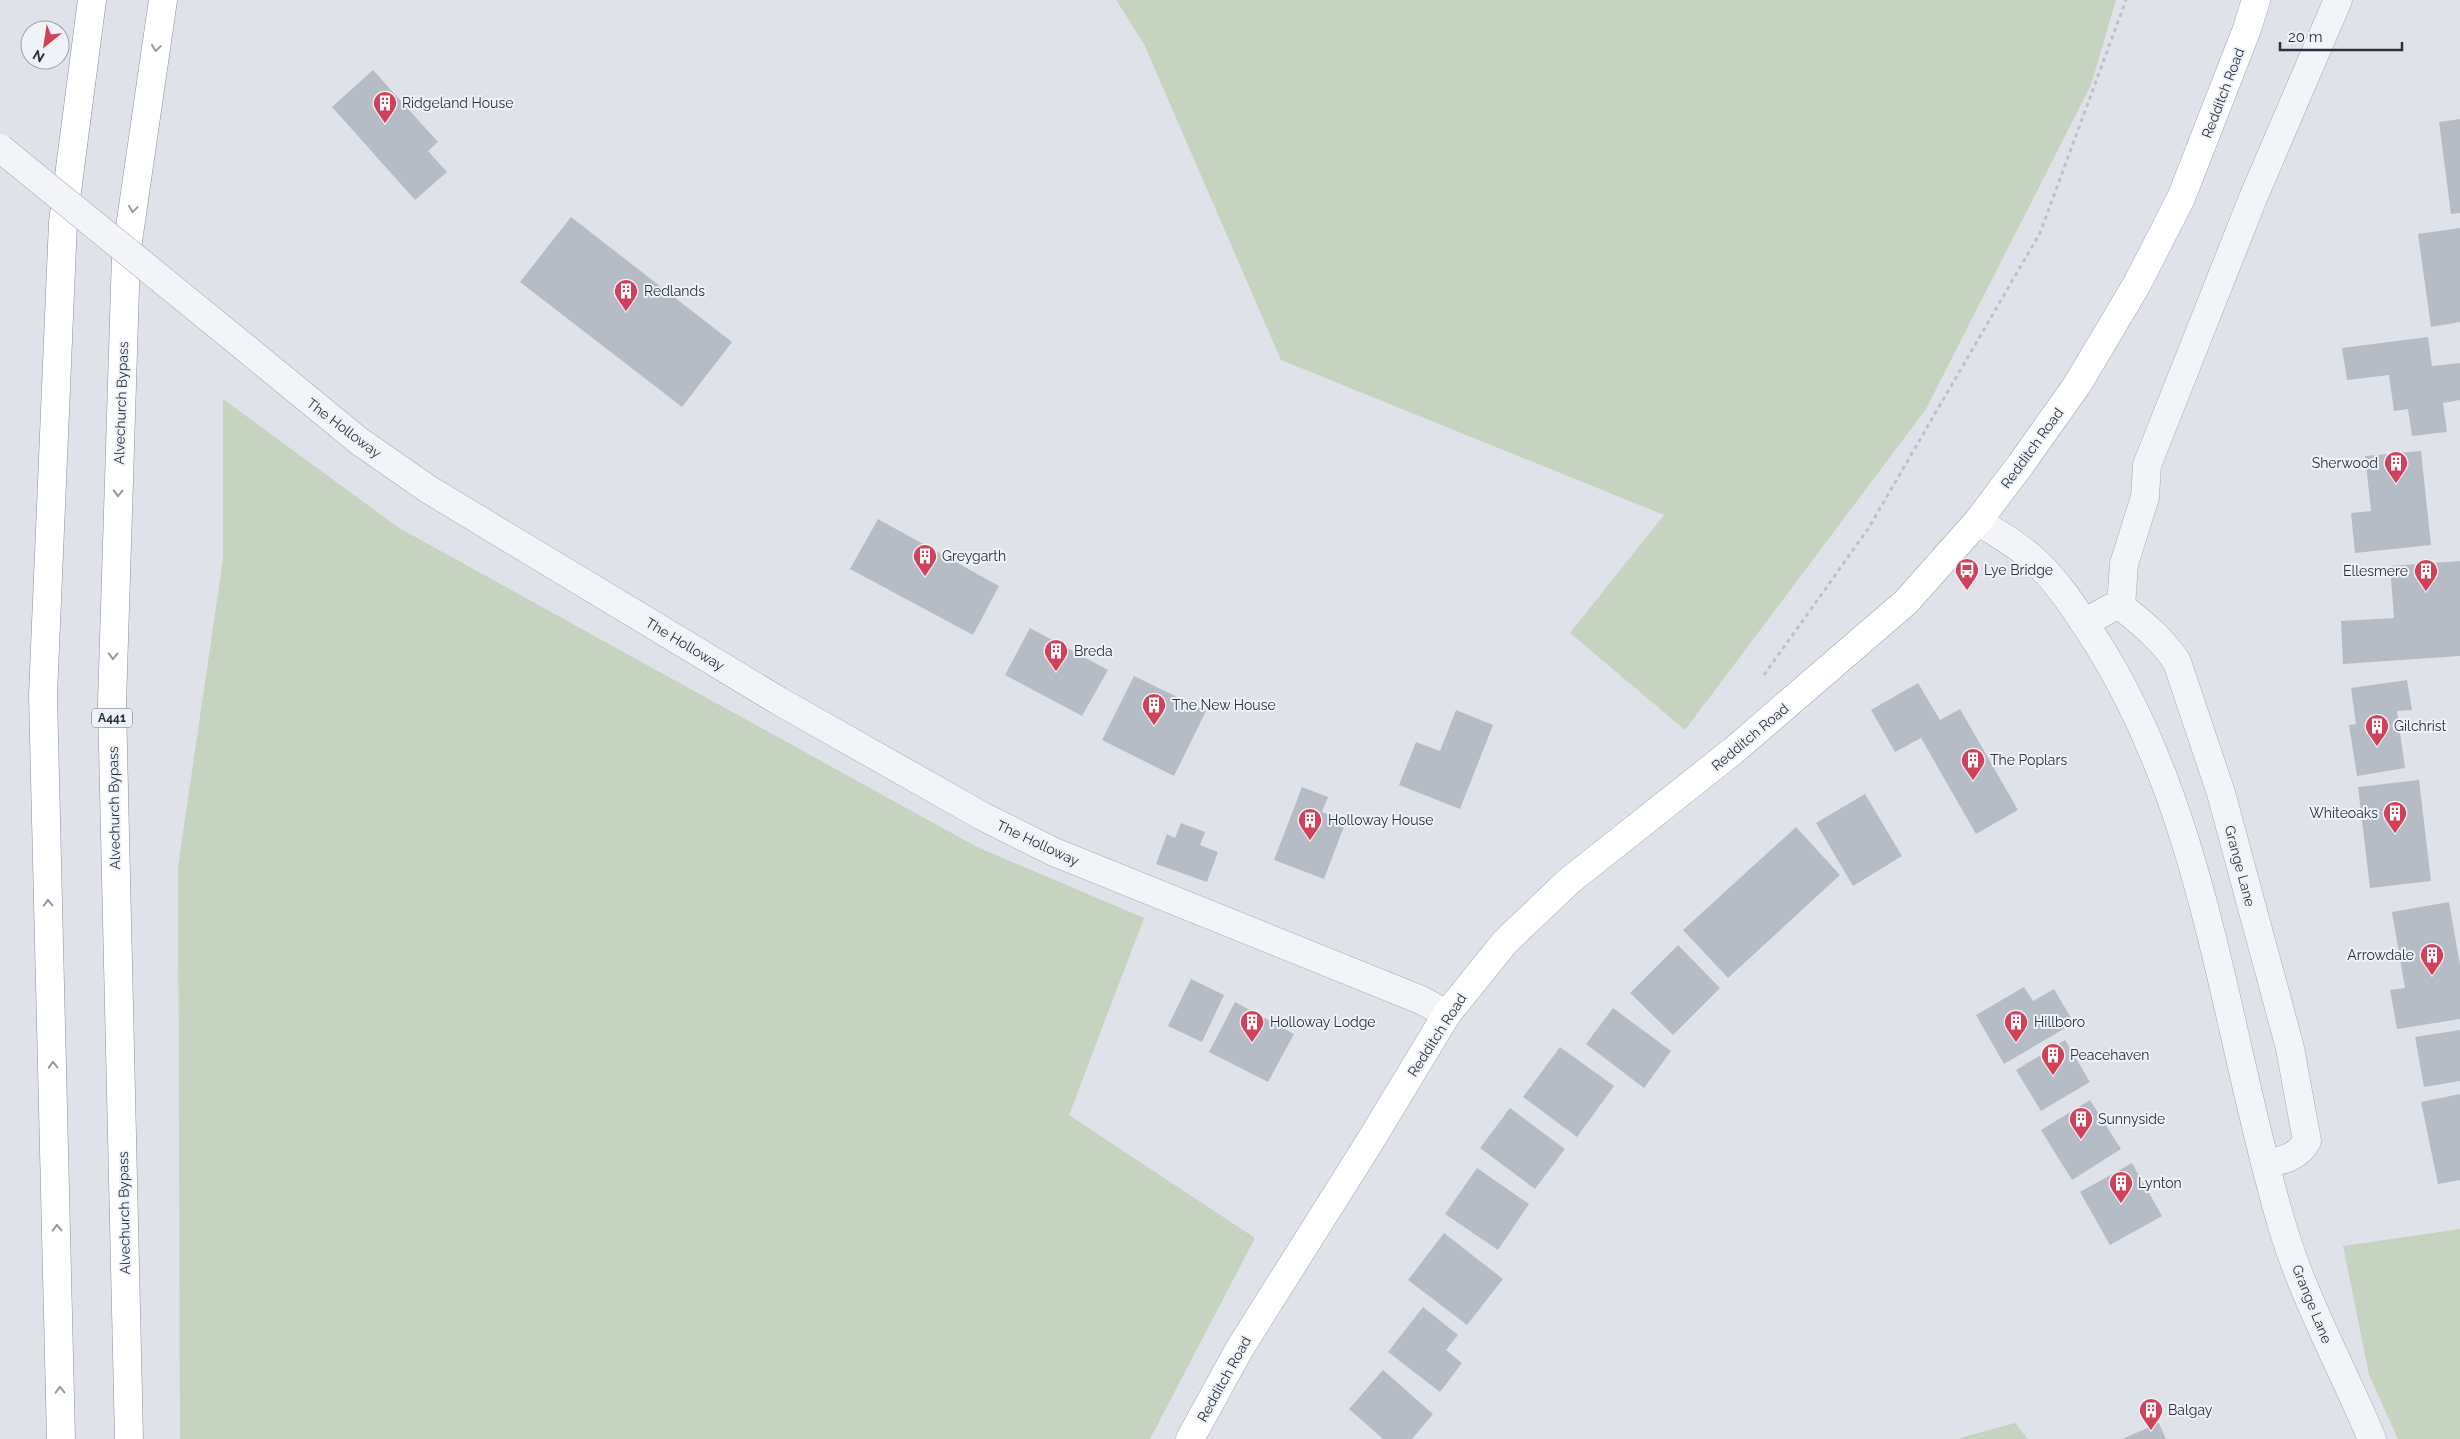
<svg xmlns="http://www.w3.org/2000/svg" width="2460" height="1439" viewBox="0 0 2460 1439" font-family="Raleway,sans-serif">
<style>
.green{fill:#c5d3c0}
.building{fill:#b6bcc6}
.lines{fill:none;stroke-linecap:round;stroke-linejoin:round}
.minor-casing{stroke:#a4aab3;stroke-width:29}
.major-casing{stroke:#9ea7b5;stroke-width:29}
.highway-casing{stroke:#86919f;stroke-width:29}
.path{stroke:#bdc1c7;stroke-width:3;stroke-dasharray:4 4;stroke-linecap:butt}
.minor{stroke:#f2f4f7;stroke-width:28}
.major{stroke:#fff;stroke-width:28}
.highway{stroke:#fff;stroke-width:28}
.minor-bridge-casing{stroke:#a4aab3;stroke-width:29;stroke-linecap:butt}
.minor-bridge{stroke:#f2f4f7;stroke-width:28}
.oneway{stroke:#9498a0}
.labels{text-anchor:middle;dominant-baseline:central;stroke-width:4;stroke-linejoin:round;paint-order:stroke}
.shield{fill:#eff2f6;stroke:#646b77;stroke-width:1}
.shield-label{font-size:12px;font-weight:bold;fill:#283140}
.street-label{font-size:14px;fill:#283140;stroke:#eff2f6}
.poi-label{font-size:14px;fill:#283140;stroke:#eff2f6;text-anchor:start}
</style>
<rect width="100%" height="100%" fill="#dfe3e9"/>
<path class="green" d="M1116 0H2116L2091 85 1926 409 1685 730 1570 633 1664 515 1281 360 1144 44Z
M223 399 399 528 977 847 1144 918 1069 1115 1255 1238 1150 1439H180L178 867 223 559Z
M2460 1229V1439H2398L2369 1375 2343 1246Z
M2015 1423 2028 1439H1959L1960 1438Z"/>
<path class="building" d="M373 70 438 142 428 151 447 172 415 200 332 107Z
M2460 119V213L2451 214 2439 122Z
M571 217 732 342 682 407 520 282Z
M2460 228V322L2431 327 2418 234Z
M2428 337 2432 366 2460 363V400L2443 403 2447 432 2412 436 2408 409 2394 411 2389 375 2347 380 2342 348Z
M2421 451 2431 545 2355 553 2351 513 2371 511 2365 456Z
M878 519 999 586 973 635 850 569Z
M2460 561V656L2343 664 2341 621 2394 618 2390 566Z
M1030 628 1108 670 1082 716 1005 675Z
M1134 676 1206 711 1174 776 1102 740Z
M2407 680 2412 710 2397 711 2405 768 2357 776 2349 725 2356 724 2351 688Z
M1918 683 1940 720 1960 709 2018 810 1976 834 1921 738 1895 752 1871 710Z
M1456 710 1493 725 1460 809 1399 785 1416 742 1440 751Z
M2419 780 2431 881 2370 888 2358 787Z
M1302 787 1328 797 1322 812 1346 821 1324 879 1274 860Z
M1865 794 1902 856 1853 886 1816 823Z
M1181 823 1205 832 1200 845 1218 852 1207 882 1156 864 1167 834 1175 838Z
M1796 827 1840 875 1728 978 1683 930Z
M2449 902 2460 965V1019L2397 1029 2390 990 2405 988 2392 912Z
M1678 945 1720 988 1673 1035 1630 993Z
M1191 979 1224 995 1202 1042 1168 1026Z
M2024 987 2033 1001 2054 989 2074 1023 2004 1064 1976 1015Z
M1235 1002 1294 1034 1268 1082 1209 1052Z
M1613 1008 1671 1051 1644 1088 1586 1044Z
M2460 1030V1081L2424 1087 2415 1037Z
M2065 1040 2090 1082 2041 1111 2016 1070Z
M1560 1047 1614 1086 1577 1137 1523 1097Z
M2460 1094V1180L2438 1184 2421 1102Z
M2090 1100 2121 1149 2072 1180 2041 1130Z
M1510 1108 1565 1149 1535 1189 1480 1148Z
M2132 1163 2162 1216 2110 1245 2080 1192Z
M1477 1168 1529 1204 1498 1250 1445 1214Z
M1444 1233 1503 1279 1467 1325 1408 1280Z
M1423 1307 1458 1335 1446 1350 1462 1363 1440 1392 1388 1352Z
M1383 1370 1433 1414 1412 1439H1383L1349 1409Z
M2159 1423 2166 1439H2122Z"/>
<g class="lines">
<g class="minor-casing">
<path id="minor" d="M248 350 359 441 428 489 779 701 982 816 1054 852 1421 1000 1447 1014
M1978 521C1996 533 2017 544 2033 559 2059 582 2079 615 2098 644 2207 819 2224 1028 2281 1222 2303 1298 2342 1367 2372 1439
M2121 606 2124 564 2145 497 2147 465 2253 198 2338 0
M2084 623 2111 608 2121 606C2143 624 2162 639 2177 662L2221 793 2290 1048 2307 1141C2297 1158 2283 1160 2265 1164"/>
</g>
<g class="major-casing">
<path id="major" d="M1190 1439 1240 1348 1369 1143 1447 1014 1505 942 1569 881 1733 751 1906 602 1978 521 2021 464 2077 385 2137 284 2181 198 2247 29 2256 0"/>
</g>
<g class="highway-casing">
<path id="highway" d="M61 1439 43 695 63 222 92 0
M129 1439 112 704 126 255 163 0"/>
</g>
<path class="path" d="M1764 675 1868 529 2040 233 2126 0"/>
<use href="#minor" class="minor"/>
<use href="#major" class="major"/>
<use href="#highway" class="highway"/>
<g class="minor-bridge-casing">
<path id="minor-bridge" d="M0 148 248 350"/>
</g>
<use href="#minor-bridge" class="minor-bridge"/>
</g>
<defs><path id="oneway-chevron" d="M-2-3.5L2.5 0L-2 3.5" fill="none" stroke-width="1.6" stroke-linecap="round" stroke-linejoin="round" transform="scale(1.25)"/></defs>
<g class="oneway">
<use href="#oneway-chevron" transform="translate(156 48) rotate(98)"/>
<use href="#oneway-chevron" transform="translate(133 209) rotate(98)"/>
<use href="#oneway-chevron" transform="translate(118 493) rotate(92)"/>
<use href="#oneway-chevron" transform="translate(113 656) rotate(92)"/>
<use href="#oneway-chevron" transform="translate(48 903) rotate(-92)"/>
<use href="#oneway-chevron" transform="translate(53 1065) rotate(-92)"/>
<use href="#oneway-chevron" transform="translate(57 1228) rotate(-91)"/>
<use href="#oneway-chevron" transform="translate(60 1390) rotate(-91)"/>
</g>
<defs>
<g id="building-pin" transform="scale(1.25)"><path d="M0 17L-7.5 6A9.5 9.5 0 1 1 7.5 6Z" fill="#d04259" stroke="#eff2f6"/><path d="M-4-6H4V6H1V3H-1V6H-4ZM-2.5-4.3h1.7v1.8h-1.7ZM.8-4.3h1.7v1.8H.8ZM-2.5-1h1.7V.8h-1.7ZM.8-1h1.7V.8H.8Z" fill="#fff"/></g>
<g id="bus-pin" transform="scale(1.25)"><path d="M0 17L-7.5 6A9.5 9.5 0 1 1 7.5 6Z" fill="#d04259" stroke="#eff2f6"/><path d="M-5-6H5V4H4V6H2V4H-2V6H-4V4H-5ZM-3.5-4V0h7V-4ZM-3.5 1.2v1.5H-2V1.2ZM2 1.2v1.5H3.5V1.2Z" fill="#fff"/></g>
</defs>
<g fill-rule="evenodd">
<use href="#building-pin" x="385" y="103"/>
<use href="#building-pin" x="626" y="291"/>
<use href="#building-pin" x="2396" y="463"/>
<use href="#building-pin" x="925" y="556"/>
<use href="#bus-pin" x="1967" y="570"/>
<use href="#building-pin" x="2426" y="571"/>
<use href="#building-pin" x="1056" y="651"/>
<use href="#building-pin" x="1154" y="705"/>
<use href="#building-pin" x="2377" y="726"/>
<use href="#building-pin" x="1973" y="760"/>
<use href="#building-pin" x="2395" y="813"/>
<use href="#building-pin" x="1310" y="820"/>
<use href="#building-pin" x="2432" y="955"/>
<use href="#building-pin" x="1252" y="1022"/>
<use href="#building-pin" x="2016" y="1022"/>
<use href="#building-pin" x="2053" y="1055"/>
<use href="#building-pin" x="2081" y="1119"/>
<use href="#building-pin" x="2121" y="1183"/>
<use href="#building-pin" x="2151" y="1410"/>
</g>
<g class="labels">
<rect class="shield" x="92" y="708.5" width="40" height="19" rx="4"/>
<g class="shield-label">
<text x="112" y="718">A441</text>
</g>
<g class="street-label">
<text transform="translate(2223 93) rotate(-69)">Redditch Road</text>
<text transform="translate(121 403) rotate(-88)">Alvechurch Bypass</text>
<text transform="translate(344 428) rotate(37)">The Holloway</text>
<text transform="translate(2032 448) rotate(-54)">Redditch Road</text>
<text transform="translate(685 644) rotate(31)">The Holloway</text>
<text transform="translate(1750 737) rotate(-40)">Redditch Road</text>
<text transform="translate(114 808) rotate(-91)">Alvechurch Bypass</text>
<text transform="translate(1038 843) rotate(25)">The Holloway</text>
<text transform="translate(2240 866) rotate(75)">Grange Lane</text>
<text transform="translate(1437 1035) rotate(-57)">Redditch Road</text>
<text transform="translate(124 1213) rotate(-91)">Alvechurch Bypass</text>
<text transform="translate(2312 1304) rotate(68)">Grange Lane</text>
<text transform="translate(1224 1379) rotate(-61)">Redditch Road</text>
</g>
<g class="poi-label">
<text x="402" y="103">Ridgeland House</text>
<text x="644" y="291">Redlands</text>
<text x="2378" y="463" text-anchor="end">Sherwood</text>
<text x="942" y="556">Greygarth</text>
<text x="1984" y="570">Lye Bridge</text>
<text x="2408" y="571" text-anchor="end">Ellesmere</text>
<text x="1074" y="651">Breda</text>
<text x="1172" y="705">The New House</text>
<text x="2394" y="726">Gilchrist</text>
<text x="1990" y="760">The Poplars</text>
<text x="2378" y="813" text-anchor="end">Whiteoaks</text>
<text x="1328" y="820">Holloway House</text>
<text x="2414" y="955" text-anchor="end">Arrowdale</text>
<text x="1270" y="1022">Holloway Lodge</text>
<text x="2034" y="1022">Hillboro</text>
<text x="2070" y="1055">Peacehaven</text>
<text x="2098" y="1119">Sunnyside</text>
<text x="2138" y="1183">Lynton</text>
<text x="2168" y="1410">Balgay</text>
</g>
</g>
<g transform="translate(45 45) rotate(210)"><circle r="24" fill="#eff2f6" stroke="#9fa5ad"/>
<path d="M0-4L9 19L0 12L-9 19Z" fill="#d04259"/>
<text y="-8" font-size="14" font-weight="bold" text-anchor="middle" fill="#283140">N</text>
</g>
<path d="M2280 42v8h122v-8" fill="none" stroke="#283140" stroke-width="2.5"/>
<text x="2288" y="42" font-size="15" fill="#283140" stroke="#eff2f6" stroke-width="4" paint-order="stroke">20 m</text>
</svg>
